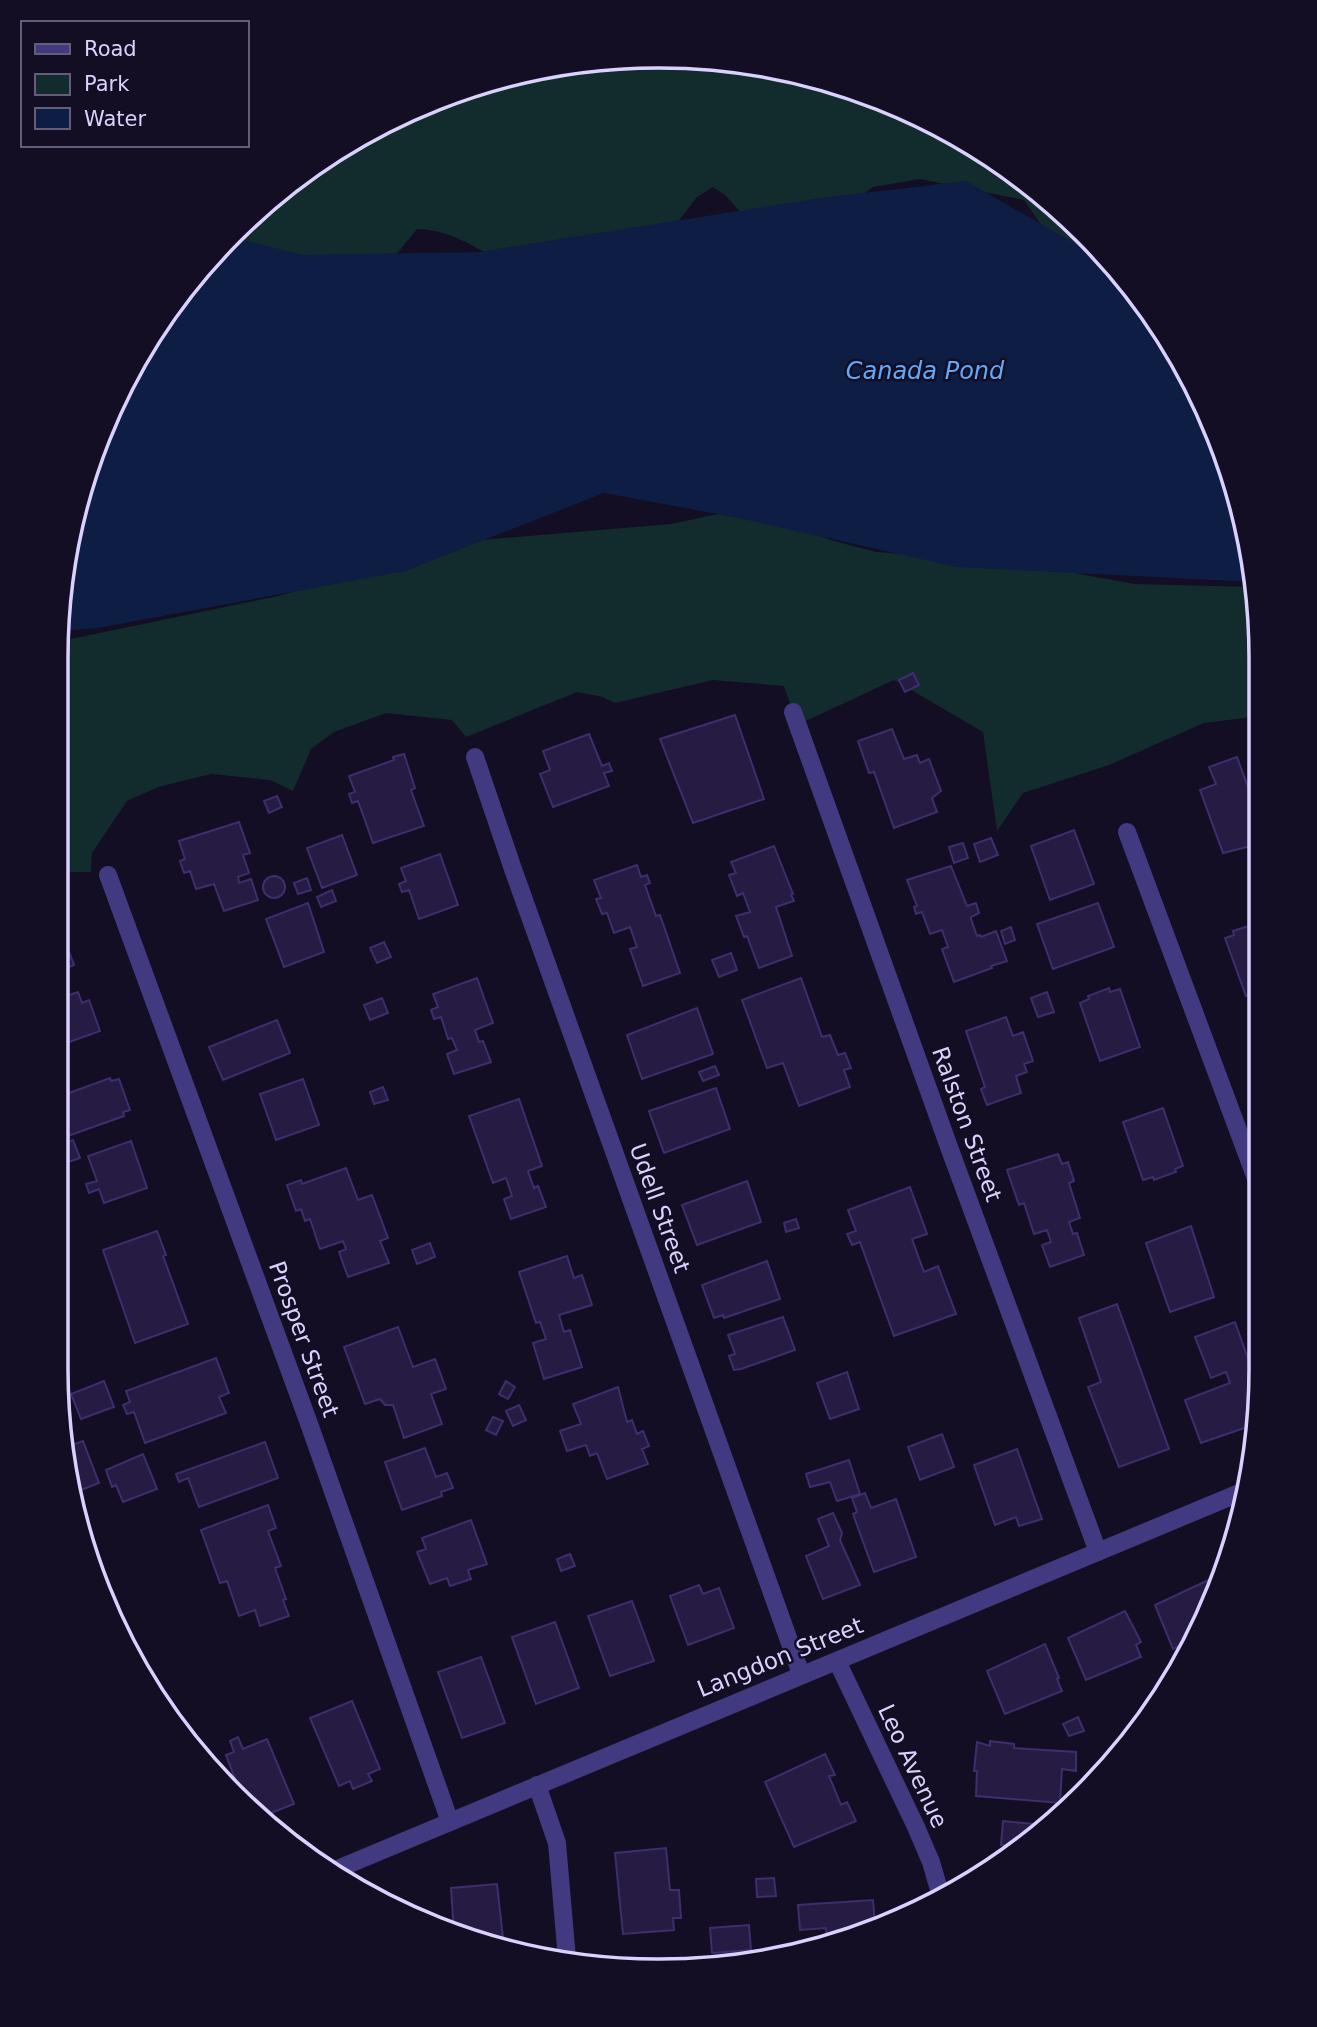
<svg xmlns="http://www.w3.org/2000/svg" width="1317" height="2027" viewBox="0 0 1317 2027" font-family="'DejaVu Sans',sans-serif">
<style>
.green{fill:#122b2c}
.water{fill:#0d1d43}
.building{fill:#261b43;stroke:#3f2d6e;stroke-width:2}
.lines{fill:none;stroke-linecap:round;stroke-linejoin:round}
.minor{stroke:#423a80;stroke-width:18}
.labels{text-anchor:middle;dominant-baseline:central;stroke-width:5;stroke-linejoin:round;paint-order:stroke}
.street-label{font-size:23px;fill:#dad1fe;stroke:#130e23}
.water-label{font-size:24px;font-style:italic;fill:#62a8fb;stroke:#130e23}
.rim{fill:none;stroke:#dad1fe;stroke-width:3.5}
</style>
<rect width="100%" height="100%" fill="#130e23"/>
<path class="green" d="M619 57 737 61 852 88 959 137 1055 205 1108 261 1046 232 1024 200 920 179 873 187 839 212 749 222 725 195 713 187 697 197 670 232 506 265C477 248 451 230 417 229L377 278 346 275 231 237 291 181 392 118 502 77Z
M728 512 761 514 834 541 876 552 1041 564 1085 575 1135 584 1254 587 1260 620 1259 723 1253 717 1204 723 1109 765 1023 793 997 831 983 732 894 680 797 725 784 686 713 680 615 703 603 697 577 692 466 737 452 720 386 713 334 732 311 749 293 791 270 780 211 774 158 787 127 801 92 853 91 872H59L61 641 278 596 481 540 671 524Z"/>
<path class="water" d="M966 181 1086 250H1098L1136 291 1199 392 1241 503 1254 582 957 567 739 518 604 493 405 571 98 628 61 631V579L118 392 205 262 231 237 302 255 478 252 828 197Z"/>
<path class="building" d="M913 673 919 685 905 692 899 680Z
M735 715 764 799 693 823 660 739Z
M892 729 904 759 917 755 920 763 929 759 941 791 932 798 937 812 894 828 874 772 869 773 858 741Z
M589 734 602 766 609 763 612 771 604 773 609 786 553 807 540 774 550 770 543 751Z
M404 754 415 788 411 790 424 826 373 843 358 801 352 803 349 794 355 792 349 776 394 760 393 757Z
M1237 757 1259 817V844L1223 853 1200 790 1216 784 1209 767Z
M277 796 282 807 269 813 264 801Z
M239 822 250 853 243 855 249 873 238 877 239 883 251 879 258 900 224 911 214 884 196 889 190 871 184 873 180 861 185 859 179 841Z
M1074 830 1094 884 1050 900 1031 846Z
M342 835 357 875 322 888 307 848Z
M991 838 998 855 980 862 974 844Z
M963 843 968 858 954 863 949 847Z
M774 846 793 894 791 895 794 901 776 907 792 956 759 968 747 936 744 937 736 916 750 912 743 893 737 896 729 875 736 873 731 862Z
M440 854 458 905 419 919 409 890 402 892 399 884 406 881 401 868Z
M637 865 641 877 647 875 650 883 645 885 656 916 660 915 680 973 643 986 630 949 637 947 630 927 614 933 607 913 602 914 596 899 601 898 594 880Z
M951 866 967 906 976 903 979 913 971 917V919L977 936 980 935 981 937 996 931 1007 961 991 966 992 968 954 982 942 949 948 947 942 930 930 934 922 912 916 914 914 907 917 906 907 880Z
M263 887a11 11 0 1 1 22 0a11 11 0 1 1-22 0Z
M307 878 311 890 298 894 294 883Z
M332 890 336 901 321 907 317 897Z
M308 903 324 952 284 967 266 919Z
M1098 903 1114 947 1053 969 1037 924Z
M1255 924 1256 928 1258 927V991L1246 996 1225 938 1234 935 1233 931Z
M1011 927 1015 940 1005 944 1001 931Z
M65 941 74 965 59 971V943Z
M384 942 391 957 377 963 370 948Z
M731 953 737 970 719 977 712 960Z
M477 978 493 1023 475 1030 479 1042 483 1041 491 1062 454 1074 447 1054 457 1050 452 1038 448 1039 441 1017 434 1019 431 1010 438 1007 433 994Z
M801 978 822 1037 830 1035 838 1055 845 1053 851 1068 844 1070 850 1087 799 1106 783 1063 767 1068 742 1000Z
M1109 988 1110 992 1120 989 1140 1047 1100 1061 1080 1003 1089 999 1088 996Z
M78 992 82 1003 89 1000 100 1031 58 1046V999Z
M1047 992 1054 1012 1038 1017 1031 998Z
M382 998 388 1013 370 1020 364 1005Z
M697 1008 713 1054 642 1079 627 1035Z
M1006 1017 1013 1036 1023 1032 1033 1061 1024 1064 1027 1072 1016 1076 1021 1093 987 1105 981 1089 985 1087 966 1031Z
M277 1020 290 1053 223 1080 209 1047Z
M715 1066 719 1075 703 1081 699 1072Z
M110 1078 111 1081 119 1079 130 1110 123 1112 124 1116 65 1137 58 1117V1097Z
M303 1079 319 1125 276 1140 260 1094Z
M383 1087 388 1100 374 1104 370 1092Z
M716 1088 730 1129 664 1153 649 1111Z
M519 1099 542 1166 528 1171 534 1188 538 1186 546 1207 511 1219 504 1199 512 1196 506 1178 493 1183 469 1116Z
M1163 1108 1183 1166 1175 1169 1176 1172 1154 1180 1153 1177 1143 1180 1123 1122Z
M73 1140 80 1158 57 1166V1146Z
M131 1141 147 1188 104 1203 99 1189 89 1193 86 1184 97 1181 88 1156Z
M1058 1154 1062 1164 1068 1162 1074 1181 1069 1183 1080 1218 1069 1222 1073 1234 1077 1233 1084 1255 1050 1267 1042 1245 1051 1242 1047 1230 1034 1234 1024 1203 1019 1205 1007 1170Z
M346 1168 358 1200 372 1195 388 1238 380 1241 389 1263 348 1277 339 1252 346 1249 343 1241 320 1249 310 1219 305 1221 301 1209 296 1211 287 1185 301 1180 302 1184Z
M747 1181 761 1222 697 1245 682 1205Z
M910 1187 927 1234 912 1239 924 1272 938 1266 956 1314 894 1336 860 1242 852 1245 847 1234 856 1231 848 1210Z
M796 1219 799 1228 786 1232 784 1223Z
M1191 1226 1214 1297 1170 1312 1146 1243Z
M157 1231 166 1255 163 1256 188 1324 135 1343 103 1250Z
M430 1243 435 1257 417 1264 412 1250Z
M567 1256 574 1278 582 1275 592 1305 559 1315 564 1332 570 1330 582 1367 544 1379 533 1343 546 1339 540 1322 536 1323 519 1272Z
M767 1261 780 1299 724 1318 723 1315 714 1318 702 1285Z
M1117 1304 1169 1449 1119 1467 1088 1387 1101 1382 1079 1318Z
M783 1317 795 1350 741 1369 734 1370 729 1356 735 1354 728 1335Z
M1235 1322 1256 1381V1424L1201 1443 1185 1400 1230 1383 1226 1372 1211 1378 1195 1337Z
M398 1327 413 1367 435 1359 446 1389 431 1394 442 1424 404 1438 393 1405H385L380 1399 365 1404 344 1347Z
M216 1358 229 1393 219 1397 226 1413 145 1443 134 1412 127 1414 123 1405 130 1402 126 1391Z
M847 1372 859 1409 830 1419 817 1383Z
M104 1381 114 1407 81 1419 71 1394Z
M506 1381 515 1387 508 1399 499 1394Z
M618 1387 627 1422 632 1420 637 1434 643 1431 649 1446 642 1449 648 1464 607 1479 597 1453 590 1456 586 1445 567 1451 560 1431 581 1424 573 1404Z
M519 1405 526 1420 513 1426 506 1411Z
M493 1417 503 1421 496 1435 486 1430Z
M942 1434 954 1467 920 1480 908 1447Z
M83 1441 99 1483 76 1492 69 1446Z
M265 1442 278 1478 199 1507 188 1478 179 1482 176 1474Z
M425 1448 436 1477 447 1473 453 1488 441 1492 442 1496 402 1510 385 1462Z
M1017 1449 1042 1519 1019 1526 1016 1517 995 1525 974 1465Z
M143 1454 157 1489 123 1502 116 1485 112 1487 106 1470Z
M849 1460 860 1494 837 1501 830 1482 810 1487 806 1474Z
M865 1493 871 1508 896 1499 916 1557 874 1572 853 1514 857 1512 852 1498Z
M268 1505 276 1528 268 1531 281 1566 275 1568 286 1599 283 1600 289 1616 260 1626 255 1610 239 1616 227 1581 220 1583 201 1530Z
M833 1513 842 1533 840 1540 860 1585 823 1599 806 1556 829 1546 818 1519Z
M471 1520 487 1564 468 1570 471 1579 450 1586 447 1578 430 1584 417 1552 426 1549 422 1538Z
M570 1554 575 1566 561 1571 557 1559Z
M1213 1578 1216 1587 1219 1585 1215 1599 1188 1642 1173 1649 1155 1605Z
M699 1585 703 1594 719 1588 734 1628 688 1645 670 1596Z
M632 1601 654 1661 610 1676 588 1616Z
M1125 1611 1141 1642 1136 1645 1141 1657 1086 1680 1068 1638Z
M555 1622 579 1688 536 1704 512 1637Z
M1045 1644 1059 1678 1057 1679 1062 1691 1005 1714 987 1671Z
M481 1657 505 1723 462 1738 438 1672Z
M352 1701 380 1769 368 1774 372 1781 353 1789 350 1781 339 1786 310 1718Z
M1078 1717 1084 1731 1069 1736 1063 1724Z
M238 1737 243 1749 267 1739 294 1804 263 1816 240 1792 226 1755 234 1752 230 1741Z
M990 1741 1014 1744V1748L1076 1752V1771L1062 1769 1060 1803 976 1796 977 1771H974L977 1742 990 1746Z
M825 1754 835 1775 829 1776 841 1805 847 1802 856 1821 794 1847 765 1782Z
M1003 1821 1044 1825 1006 1858 1008 1846 1001 1845Z
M666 1848 670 1890H679L681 1918H673L674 1930 623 1934 615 1853Z
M774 1878 776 1896 757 1897 756 1879Z
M497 1884 504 1947 464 1939 454 1933 451 1888Z
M873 1900 875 1923 827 1945 826 1928 800 1930 798 1905Z
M749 1925 751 1950 712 1953 710 1928Z"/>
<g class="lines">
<path class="minor" d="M793 712 949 1147 1098 1552
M475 757 514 872 801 1674
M1127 832 1257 1181
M108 875 307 1418 450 1822
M837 1661 916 1827 931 1862 940 1893
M537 1785 557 1843 567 1959
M335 1870 1244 1491"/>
</g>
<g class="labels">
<g class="street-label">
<text transform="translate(967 1124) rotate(70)">Ralston Street</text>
<text transform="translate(660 1208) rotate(70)">Udell Street</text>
<text transform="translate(304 1339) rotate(70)">Prosper Street</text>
<text transform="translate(780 1657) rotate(-22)">Langdon Street</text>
<text transform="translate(913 1766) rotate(65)">Leo Avenue</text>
</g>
<g class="water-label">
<text x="925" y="371">Canada Pond</text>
</g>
</g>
<path d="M0 0H1317V2027H0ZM658 68H659A590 590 0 0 1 1249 658V1369A590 590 0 0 1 659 1959H658A590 590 0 0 1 68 1369V658A590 590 0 0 1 658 68Z" fill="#130e23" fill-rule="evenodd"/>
<path class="rim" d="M658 68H659A590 590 0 0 1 1249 658V1369A590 590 0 0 1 659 1959H658A590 590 0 0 1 68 1369V658A590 590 0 0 1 658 68Z"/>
<rect x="21" y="21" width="228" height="126" fill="#130e23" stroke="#635c7b" stroke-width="2"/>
<rect x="35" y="44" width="35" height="10" fill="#423a80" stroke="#635c7b" stroke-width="2"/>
<text x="84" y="56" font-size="21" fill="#dad1fe">Road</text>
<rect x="35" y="74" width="35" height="21" fill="#122b2c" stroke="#635c7b" stroke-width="2"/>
<text x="84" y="91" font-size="21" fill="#dad1fe">Park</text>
<rect x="35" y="108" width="35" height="21" fill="#0d1d43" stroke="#635c7b" stroke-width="2"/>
<text x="84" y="126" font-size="21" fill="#dad1fe">Water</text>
</svg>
